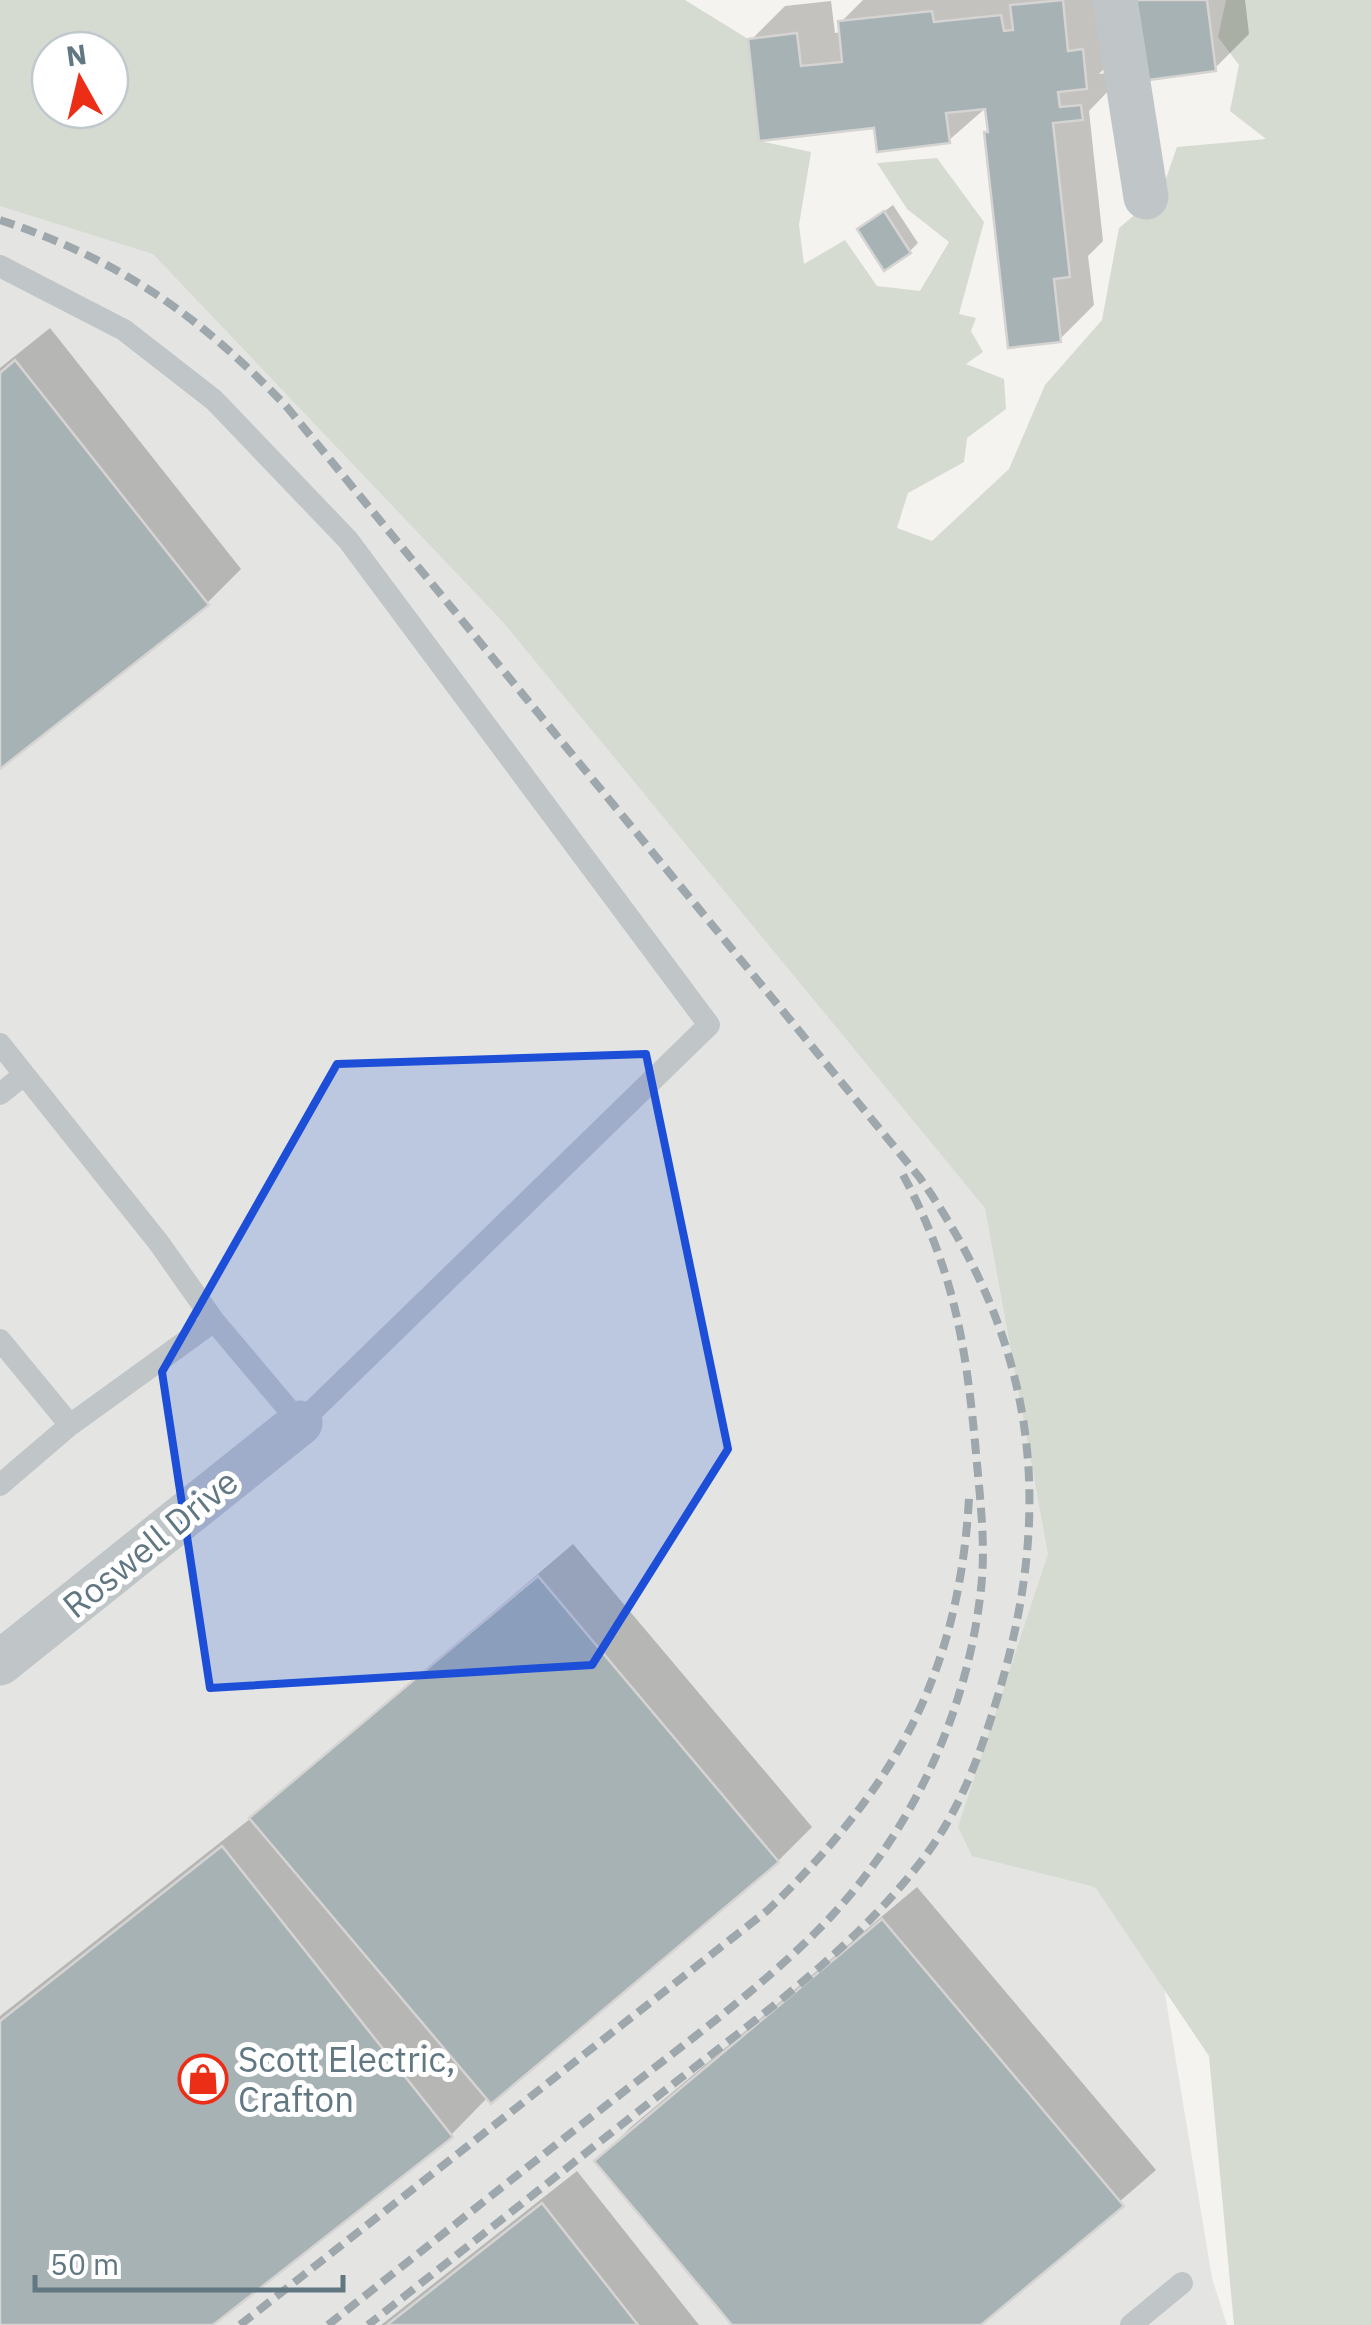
<svg xmlns="http://www.w3.org/2000/svg" width="1371" height="2325" viewBox="0 0 1371 2325" font-family="'IBM Plex Sans',sans-serif">
<style>
.built{fill:#e4e5e3}
.green{fill:#d5dbd0;fill-rule:evenodd}
.shadow{fill:#0003}
.building{fill:#a7b2b5;stroke:#d5d4d2;stroke-width:2.5}
.lines{fill:none;stroke-linecap:round;stroke-linejoin:round}
.service{stroke:#c0c5c7;stroke-width:22}
.minor{stroke:#c0c5c7;stroke-width:45}
.rail{stroke:#9ea7ab;stroke-width:8;stroke-dasharray:15 8;stroke-linecap:butt}
.marked{fill:#1d4ed8;fill-opacity:0.2;stroke:#1d4ed8;stroke-width:8;stroke-linejoin:round}
.labels{text-anchor:middle;dominant-baseline:central;stroke-width:10;stroke-linejoin:round;paint-order:stroke}
.street-label{font-size:35px;fill:#617782;stroke:#fff}
.poi-label{font-size:35px;fill:#617782;stroke:#fff;text-anchor:start}
</style>
<rect width="100%" height="100%" fill="#f4f3ef"/>
<path class="built" d="M0 128 136 145 1025 1148 1212 2278 1227 2325H0Z"/>
<path class="green" d="M0 0H685L748 39 760 141 811 152 799 225 804 264 845 240 877 286 920 291 949 242 907 209 877 163 937 158 984 222 959 314 976 318 971 331 983 352 966 364 1004 379 1006 409 967 438 964 462 908 493 897 528 932 541 1009 469 1045 385 1102 320 1119 228 1161 193 1177 147 1266 139 1230 111 1239 65 1218 37 1226 0H1371V2325H1234L1209 2056 1095 1887 972 1856 958 1827 1048 1554 985 1208 502 621 153 254 0 206ZM50 50H110V110H50Z"/>
<path class="shadow" d="M863 0H1100L1120 52 1099 74 1114 72 1116 83 1089 111 1103 241 1088 256 1094 305 1060 339 987 133 990 129 988 106 948 141 877 126 751 40 785 6 831 1 835 33 842 32 841 22Z
M1133 0H1245L1249 34 1215 68Z
M893 205 918 243 910 251 860 229Z
M50 328 241 569 207 603 0 766V368Z
M573 1544 812 1827 778 1861 488 2097 451 2135 209 2325H0V2016L255 1815Z
M917 1887 1156 2170 977 2325H735L597 2161 631 2127Z
M577 2171 699 2325H381Z"/>
<path class="building" d="M1063 0 1068 51 1083 49 1087 89 1058 92 1060 107 1081 105 1083 120 1053 123 1070 277 1054 279 1061 342 1008 348 984 132H988L985 109 946 113 950 143 877 152 874 128 759 141 748 39 797 33 801 66 842 62 838 21 932 11 934 22 1001 15 1004 31 1013 30 1010 5Z
M1131 0H1207L1216 71 1141 81Z
M884 211 911 253 884 271 857 229Z
M15 360 209 605 0 769V373Z
M538 1576 779 1862 491 2104 249 1818Z
M222 1846 453 2137 213 2325H0V2021Z
M882 1919 1124 2206 981 2325H732L594 2161Z
M542 2203 638 2325H387Z"/>
<g class="lines">
<path class="service" d="M0 266 124 330 214 400 348 540 709 1025 300 1423 214 1321 159 1243 0 1044
M0 1094 24 1075
M0 1340 70 1425
M0 1485 70 1425 214 1321
M1131 2325 1182 2283"/>
<path class="minor" d="M1115 0 1146 197
M0 1663 300 1423"/>
<path class="rail" d="M0 220C120 260 199 315 286 406L920 1178C1038 1346 1056 1509 996 1702 979 1758 959 1812 923 1859 855 1948 764 2013 677 2081 574 2162 471 2244 368 2325
M240 2325 768 1910C894 1789 959 1675 969 1498
M328 2325C423 2250 518 2174 613 2100 683 2045 755 1993 817 1931 908 1840 967 1717 981 1589 986 1545 980 1498 976 1453 966 1344 954 1269 901 1171"/>
</g>
<path class="marked" d="M646 1054 728 1449 592 1665 210 1688 162 1372 337 1064Z"/>
<defs>
<g id="shop-ring" transform="scale(2.5)"><circle r="9.5" fill="#fff" stroke="#ed2e16" stroke-width="1.5"/><path d="M-5-2.5h2.3a2.7 3.5 0 0 1 5.4 0H5L5.5 6h-11ZM-1.5-2.5h3a1.5 2.3 0 0 0-3 0Z" fill="#ed2e16"/></g>
</defs>
<g fill-rule="evenodd">
<use href="#shop-ring" x="203" y="2079"/>
</g>
<g class="labels">
<g class="street-label">
<text transform="translate(150 1543) rotate(-39)">Roswell Drive</text>
</g>
<g class="poi-label">
<text x="238" y="2059">Scott Electric,<tspan x="238" dy="40">Crafton</tspan></text>
</g>
</g>
<g transform="translate(80 80) rotate(352)"><circle r="48" fill="#ffffff" stroke="#c0c9cd" stroke-width="2.5"/>
<path d="M0-8L18 38L0 25L-18 38Z" fill="#ed2e16"/>
<text y="-15" font-size="28" font-weight="bold" text-anchor="middle" fill="#617782">N</text>
</g>
<path d="M35 2275v15h308v-15" fill="none" stroke="#617782" stroke-width="5"/>
<text x="50" y="2275" font-size="30" fill="#617782" stroke="#ffffff" stroke-width="8" paint-order="stroke">50 m</text>
</svg>
